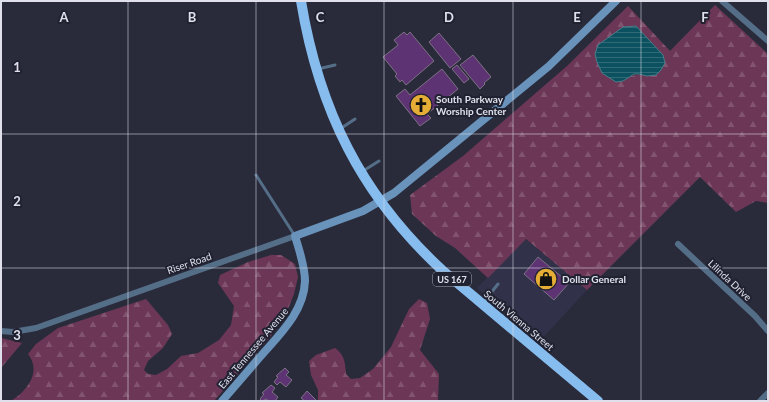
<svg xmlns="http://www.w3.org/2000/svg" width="769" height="402" viewBox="0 0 769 402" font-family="Lato,sans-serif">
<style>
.built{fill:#313249}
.forest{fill:url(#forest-firs);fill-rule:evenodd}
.water{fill:url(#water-rules);stroke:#4b7c89}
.building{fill:#5e3373;stroke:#7c7183}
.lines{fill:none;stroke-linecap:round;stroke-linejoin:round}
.service{stroke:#556e88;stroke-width:3}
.minor{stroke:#556e88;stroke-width:6}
.secondary{stroke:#6a93bb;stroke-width:8}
.trunk{stroke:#87bcee;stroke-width:10}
.grid{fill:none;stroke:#dfe0eb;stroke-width:1;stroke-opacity:0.55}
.labels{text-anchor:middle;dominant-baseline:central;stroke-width:4;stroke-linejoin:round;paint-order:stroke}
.shield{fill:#202131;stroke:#a6a7b3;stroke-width:1}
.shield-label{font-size:9px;font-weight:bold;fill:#dfe0eb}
.poi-label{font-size:10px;font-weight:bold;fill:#dfe0eb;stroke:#202131;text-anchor:start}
.street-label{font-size:10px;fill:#dfe0eb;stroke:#202131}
.grid-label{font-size:13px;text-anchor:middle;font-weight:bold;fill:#dfe0eb;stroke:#202131;stroke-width:4;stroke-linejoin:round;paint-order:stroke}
</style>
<defs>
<pattern id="forest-firs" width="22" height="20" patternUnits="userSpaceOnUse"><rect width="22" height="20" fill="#6c3656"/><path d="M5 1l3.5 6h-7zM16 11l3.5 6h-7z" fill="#81536e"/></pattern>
<pattern id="water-rules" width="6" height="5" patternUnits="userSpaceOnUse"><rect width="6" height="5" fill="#0c515f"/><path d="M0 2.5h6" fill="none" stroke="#2f6a76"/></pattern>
</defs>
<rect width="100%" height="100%" fill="#292b3b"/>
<path class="built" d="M525 239 587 290 540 341 477 288Z"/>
<path class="forest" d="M715 5 768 54V203L756 201 736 212 700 177 587 290 526 239 488 278 455 248 436 236 412 214 410 195 463 156 567 66 628 6 670 51ZM636 26 649 41 655 46 647 76C634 72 629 78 616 82L602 73Z
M271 255H281L295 264 298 277 294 294 286 314 270 337 214 401H11C27 391 42 372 28 354L36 344 58 328 146 299 168 325 172 334 163 348 148 361 144 370 148 374 156 375 167 369 181 356 198 353 219 340 231 325 234 306 218 283 220 275 248 262Z
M419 299 427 303 430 319 420 350 439 374 438 401H318V390L311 375 309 361 316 355 335 348C345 355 345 363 346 374L351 379 360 378 373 369 391 347 409 309Z
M1 338 22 343 1 368Z"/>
<path class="water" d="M636 26 663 55 665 63 661 70 656 75 647 76 639 74H634L623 81 616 82 602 73 597 62 595 54 598 45 623 27Z"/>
<path class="building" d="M404 32 407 35 410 32 434 61 406 85 402 80 400 82 395 76 397 74 383 57 398 45 394 40Z
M439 33 461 59 450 68 429 42Z
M473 55 491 77 484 83 485 84 480 89 460 65Z
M457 65 469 79 464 83 452 69Z
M442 69 458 89 427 114 431 118 420 126 396 96 405 89 410 95Z
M538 257 569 283 554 300 524 274Z
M285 368 289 372 286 375 292 380 286 387 280 382 277 385 274 382 278 377 276 376Z
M271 385 275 388 272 392 278 397 275 401H269L266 399 262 401 260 399 264 394 262 393Z
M307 391 316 400 315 401H305L301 398Z"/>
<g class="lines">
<path class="service" d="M318 69 335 65
M340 129 355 119
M363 171 379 161
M256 175 295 236
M483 303 498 284"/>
<path class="minor" d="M722 1 768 41
M678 244 755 316 768 331
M1 331 13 332 36 328 295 236
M760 401 768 393"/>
<path class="secondary" d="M222 401C235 386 248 371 260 357 279 335 304 312 305 281 305 266 299 250 295 236L363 211 394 193 549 66 616 1"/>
<path class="trunk" d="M301 1C319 110 361 195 442 270L598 401"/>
</g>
<path class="grid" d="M128 1V401M256 1V401M384 1V401M513 1V401M641 1V401M1 134H768M1 268H768"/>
<defs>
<g id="church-disc" transform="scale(1.15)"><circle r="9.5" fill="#e5ad35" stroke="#202131"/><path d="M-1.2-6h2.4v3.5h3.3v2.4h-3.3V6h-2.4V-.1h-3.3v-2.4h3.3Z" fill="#111"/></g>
<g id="shop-disc" transform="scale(1.15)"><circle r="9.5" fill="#e5ad35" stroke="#202131"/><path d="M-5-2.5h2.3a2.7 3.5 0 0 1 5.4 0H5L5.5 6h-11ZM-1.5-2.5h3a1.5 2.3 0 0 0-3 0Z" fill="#111"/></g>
</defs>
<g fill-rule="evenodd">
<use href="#church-disc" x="421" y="105"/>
<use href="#shop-disc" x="546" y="279"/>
</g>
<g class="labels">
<rect class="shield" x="433" y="272" width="38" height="14" rx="3"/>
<g class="shield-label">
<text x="452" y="279">US 167</text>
</g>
<g class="poi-label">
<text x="436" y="99">South Parkway<tspan x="436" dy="12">Worship Center</tspan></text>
<text x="562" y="279">Dollar General</text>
</g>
<g class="street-label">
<text transform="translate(189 263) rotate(-19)">Riser Road</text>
<text transform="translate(730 280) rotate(43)">Lilinda Drive</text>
<text transform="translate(519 320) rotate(40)">South Vienna Street</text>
<text transform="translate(253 348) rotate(-50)">East Tennessee Avenue</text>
</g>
</g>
<g class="grid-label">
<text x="64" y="22">A</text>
<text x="192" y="22">B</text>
<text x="320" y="22">C</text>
<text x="449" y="22">D</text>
<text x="577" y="22">E</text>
<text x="705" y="22">F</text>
<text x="17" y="72">1</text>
<text x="17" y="206">2</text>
<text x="17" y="340">3</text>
</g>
<rect width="769" height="402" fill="none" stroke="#dfe0eb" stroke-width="4"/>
</svg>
